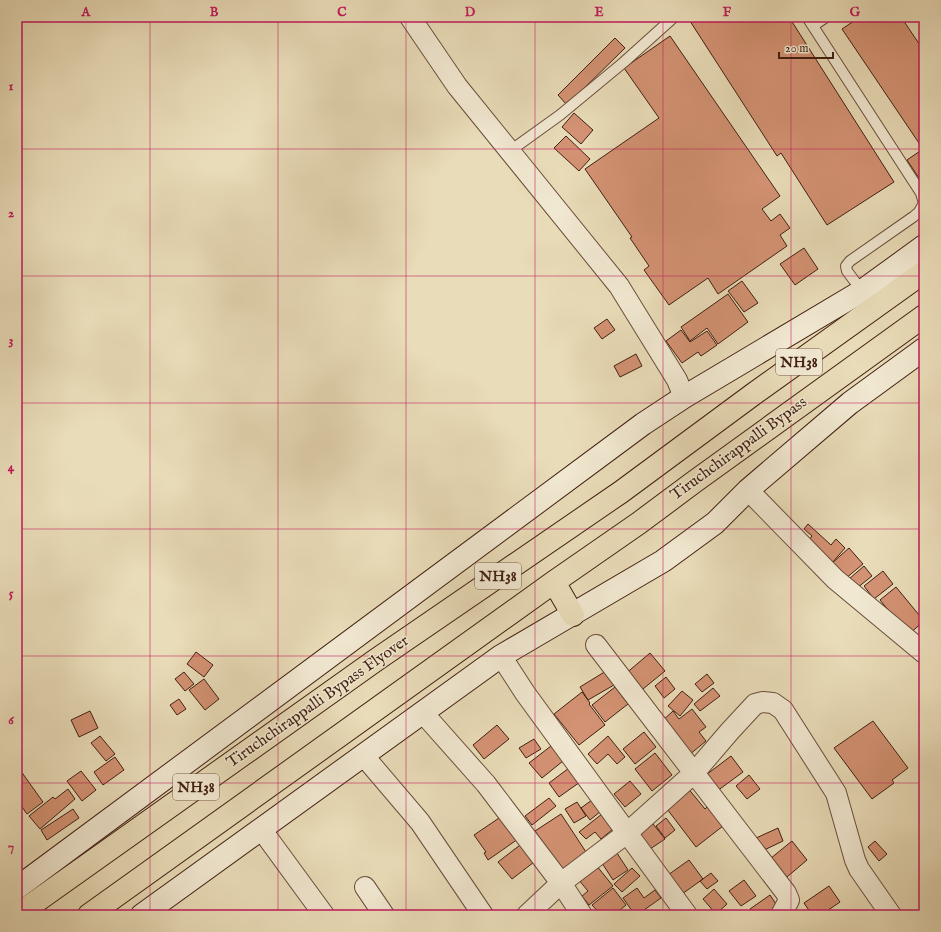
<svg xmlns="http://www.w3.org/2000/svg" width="941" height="932" viewBox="0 0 941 932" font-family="'IM FELL English',serif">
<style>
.building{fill:#d39273;stroke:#411f12}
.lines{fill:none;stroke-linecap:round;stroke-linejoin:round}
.lane-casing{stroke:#6b4e3c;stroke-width:12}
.street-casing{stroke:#6b4e3c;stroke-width:22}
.secondary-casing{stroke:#411f12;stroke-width:24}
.highway-casing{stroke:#411f12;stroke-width:24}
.lane{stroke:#f1e8d1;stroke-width:10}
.street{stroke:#f1e8d1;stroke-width:20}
.secondary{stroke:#f1e8d1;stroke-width:22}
.highway{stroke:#e9dcb8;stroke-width:22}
.grid{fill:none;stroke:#c2185b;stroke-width:1;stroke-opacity:0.55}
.labels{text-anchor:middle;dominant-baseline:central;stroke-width:3;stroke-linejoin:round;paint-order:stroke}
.shield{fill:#f1e8d1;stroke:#765b4b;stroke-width:1}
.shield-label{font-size:15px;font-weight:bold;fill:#411f12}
.street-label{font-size:16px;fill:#411f12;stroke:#f1e8d1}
.neatline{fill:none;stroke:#c2185b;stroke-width:1.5}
.grid-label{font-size:13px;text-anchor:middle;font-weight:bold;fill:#c2185b}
</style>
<rect width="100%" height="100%" fill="#e9dcb8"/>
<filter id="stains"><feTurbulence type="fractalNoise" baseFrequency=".005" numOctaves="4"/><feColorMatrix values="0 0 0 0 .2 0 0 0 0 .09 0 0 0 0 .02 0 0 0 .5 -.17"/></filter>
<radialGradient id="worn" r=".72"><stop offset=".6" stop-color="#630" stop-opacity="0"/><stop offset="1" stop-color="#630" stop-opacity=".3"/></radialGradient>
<path class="building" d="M689 17H789L894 182 827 225 781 153 777 156 688 18Z
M860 17H901L924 51 923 184 907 160 923 149 842 29Z
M670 36 780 196 762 209 771 221 780 214 790 228 780 235 787 246 718 294 708 278 669 305 644 270 649 266 630 238 632 237 585 169 659 118 624 68Z
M615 38 625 48 567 105 558 95Z
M574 113 593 130 581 144 562 127Z
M566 136 590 159 579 171 554 148Z
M804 248 818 269 795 285 780 264Z
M742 281 758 303 744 312 728 291Z
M728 294 748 322 718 344 707 328 690 341 681 327Z
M607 319 615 330 602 339 594 328Z
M681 330 690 342 707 331 717 345 701 356 698 352 682 363 666 341Z
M636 354 642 366 620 377 614 366Z
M808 524 831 545 836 539 845 548 832 563 808 541 812 536 804 529Z
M849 548 863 564 845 579 831 564Z
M864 566 872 576 857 588 849 579Z
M883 571 893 584 874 599 864 586Z
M896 587 924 621 908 635 880 600Z
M196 652 213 665 204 677 187 664Z
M650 653 665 671 638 693 624 675Z
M606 671 614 685 588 700 580 687Z
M184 672 194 684 185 691 175 679Z
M707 674 714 683 702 692 695 684Z
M666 677 675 689 664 698 655 686Z
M204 679 219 699 205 710 189 690Z
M615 687 628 704 605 722 592 705Z
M713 688 720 696 700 711 694 704Z
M682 691 693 700 680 716 668 706Z
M582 692 590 703 589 704 605 725 579 745 554 714Z
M179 699 186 709 177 715 170 705Z
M692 709 706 727 699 732 706 741 689 755 661 722 673 711 679 719Z
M90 711 98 728 79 737 71 720Z
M873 721 908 768 892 780 894 783 872 799 834 748Z
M497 725 509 739 484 759 473 745Z
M644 732 656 747 635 764 623 749Z
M100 736 115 754 106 761 91 743Z
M608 736 625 757 617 764 608 754 597 764 588 754Z
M534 739 541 749 526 758 519 748Z
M551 746 563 761 542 778 529 763Z
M655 753 672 775 652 791 635 769Z
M731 756 743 772 713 794 702 778Z
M115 757 124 770 103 785 94 772Z
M18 767 43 802 27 814 17 800V768Z
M569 768 580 782 559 797 549 783Z
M81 771 96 790 82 801 67 781Z
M749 775 760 789 747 799 736 786Z
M630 781 641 794 625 807 614 794Z
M687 787 705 809 707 807 723 826 696 847 664 805Z
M68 789 75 799 40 829 29 816 53 797 55 799Z
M549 798 556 806 532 825 525 816Z
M592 800 601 811 590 820 581 808Z
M577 802 586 816 574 823 565 809Z
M73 809 79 818 47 840 41 830Z
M561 814 588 855 563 872 535 831Z
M602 814 613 829 601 839 595 832 586 839 579 832Z
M502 816 518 839 488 860 484 853 486 852 474 835Z
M666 818 675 830 665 838 656 826Z
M650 820 665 839 650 849 636 829Z
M778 828 783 841 760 852 754 839Z
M792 841 807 860 781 882 765 863Z
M875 841 887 854 879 861 868 847Z
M524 842 538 859 512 879 498 862Z
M615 850 628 870 613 880 600 860Z
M689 860 703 879 682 894 668 875Z
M596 865 613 886 589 905 582 896 588 891 578 879Z
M632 868 640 876 622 892 614 884Z
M711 873 718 881 707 889 700 881Z
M744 880 756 896 741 906 729 891Z
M829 886 840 902 821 915H812L804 903Z
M613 888 626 905 614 915H601L592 905Z
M637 888 644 898 655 890 661 898 637 915H635L623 898Z
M714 889 727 904 716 914 703 899Z
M770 895 778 907 767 915H754L750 909Z"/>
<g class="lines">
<g class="lane-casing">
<path id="lane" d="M807 17 921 193 924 203 919 212 913 217 850 261 846 266 847 271 862 291
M813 26 826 17
M510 151 560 115 624 62 674 17"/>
</g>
<g class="street-casing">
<path id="street" d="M410 17 457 86 619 286 677 380 684 397
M748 490 835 579 924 653
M596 645 786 893 789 900 781 915
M501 656 525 693 687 915
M423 713 486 784 561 883 582 915
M363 755 420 822 483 915
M261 829 324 915
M365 887 384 915
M527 915 561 883 627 833 694 773 730 731 755 704 763 702 773 703 783 710 836 793 855 860 859 869 891 915"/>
</g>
<g class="secondary-casing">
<path id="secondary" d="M17 888 643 424 684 397 862 291 924 246
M142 915 501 656 663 561 715 523 748 490 850 403 924 349"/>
</g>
<g class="highway-casing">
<path id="highway" d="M554 582 573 615
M17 915 376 660 621 492 755 393 924 272
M89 915 554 582 639 523 694 482 924 316"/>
</g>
<use href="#lane" class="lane"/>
<use href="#street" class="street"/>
<use href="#secondary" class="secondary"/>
<use href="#highway" class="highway"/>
</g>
<path class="grid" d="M150 17V915M278 17V915M406 17V915M535 17V915M663 17V915M791 17V915M17 149H924M17 276H924M17 403H924M17 529H924M17 656H924M17 783H924"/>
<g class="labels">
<g class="shield">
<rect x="776" y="349" width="46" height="26" rx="3"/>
<rect x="475" y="563" width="46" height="26" rx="3"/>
<rect x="173" y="774" width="46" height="26" rx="3"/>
</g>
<g class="shield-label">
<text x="799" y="362">NH38</text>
<text x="498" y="576">NH38</text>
<text x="196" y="787">NH38</text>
</g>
<g class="street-label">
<text transform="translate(739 449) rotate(-36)">Tiruchchirappalli Bypass</text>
<text transform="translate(318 702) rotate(-35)">Tiruchchirappalli Bypass Flyover</text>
</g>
</g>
<rect width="941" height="932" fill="none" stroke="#e9dcb8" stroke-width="44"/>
<path d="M779 52v6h54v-6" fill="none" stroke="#411f12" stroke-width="2"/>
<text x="785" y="52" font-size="12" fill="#411f12" stroke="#f1e8d1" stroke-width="3" paint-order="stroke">20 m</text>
<rect x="22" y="22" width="897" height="888" class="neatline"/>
<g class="grid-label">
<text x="86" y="16">A</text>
<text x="214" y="16">B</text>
<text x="342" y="16">C</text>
<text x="470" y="16">D</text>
<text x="599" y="16">E</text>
<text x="727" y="16">F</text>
<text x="855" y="16">G</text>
<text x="11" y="90">1</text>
<text x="11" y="217">2</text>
<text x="11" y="344">3</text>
<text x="11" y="471">4</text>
<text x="11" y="597">5</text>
<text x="11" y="724">6</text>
<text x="11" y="851">7</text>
</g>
<rect width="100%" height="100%" filter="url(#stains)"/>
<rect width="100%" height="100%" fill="url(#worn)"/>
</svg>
